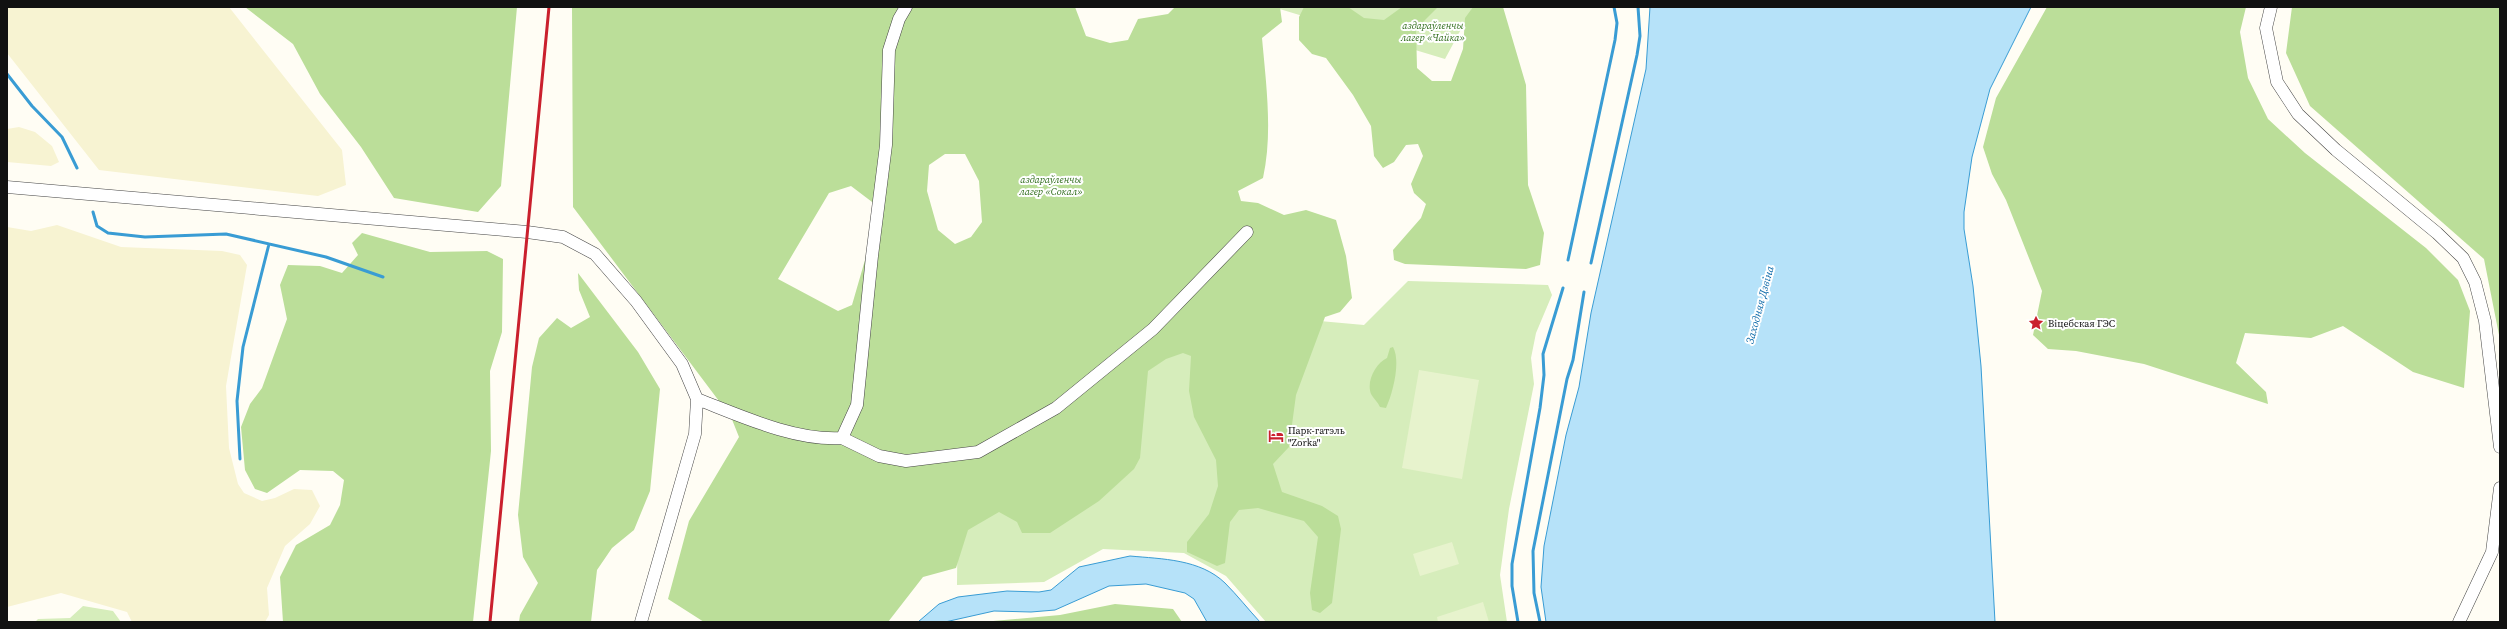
<svg xmlns="http://www.w3.org/2000/svg" width="2507" height="629" viewBox="0 0 2507 629" font-family="'Source Serif 4',serif">
<style>
.farmland{fill:#f7f3d2}
.green{fill:#d6edbb}
.forest{fill:#bbde99;fill-rule:evenodd}
.pitch{fill:#e7f3cd}
.water{fill:#b6e2f9;stroke:#399cd4}
.lines{fill:none;stroke-linecap:round;stroke-linejoin:round}
.stream{stroke:#399cd4;stroke-width:3}
.minor-casing{stroke:#444;stroke-width:13}
.minor{stroke:#fff;stroke-width:12}
.rail{stroke:#ca202d;stroke-width:3}
.labels{text-anchor:middle;dominant-baseline:central;stroke-width:4;stroke-linejoin:round;paint-order:stroke}
.park-label{font-size:10px;font-style:italic;fill:#306d1c;stroke:#fff}
.poi-label{font-size:10px;fill:#111;stroke:#fff;text-anchor:start}
.water-label{font-size:11px;font-style:italic;fill:#116dab;stroke:#fff}
</style>
<rect width="100%" height="100%" fill="#fffdf4"/>
<path class="farmland" d="M7 7H229L342 150 346 185 318 196 99 170 7 53Z
M19 127 35 132 52 146 59 162 51 166 7 162V129Z
M57 225 121 247 222 251 240 255 247 265 226 386 229 448 238 484 244 493 262 501 275 498 294 489 312 490 320 506 310 524 285 546 267 588 269 615 265 622H132L127 612 61 593 7 607V227L31 231Z"/>
<path class="green" d="M1273 7H1473L1445 59Z
M1408 281 1548 285 1552 295 1536 333 1531 358 1534 384 1509 509 1500 575 1507 622H1266L1226 576 1184 553 1103 549 1044 582 957 585 958 487 1198 310 1364 325Z
M83 606 113 611 121 622H35L38 619 70 618Z"/>
<path class="forest" d="M245 7H517L501 186 478 212 394 198 361 147 320 94 293 44Z
M572 7H1075L1086 36 1110 43 1128 40 1138 19 1168 14 1175 7H1280L1282 22 1262 38C1266 83 1273 133 1263 178L1238 191 1241 201 1258 203 1284 215 1306 210 1336 220 1346 256 1352 298 1340 312 1325 317 1296 395 1289 447 1273 464 1282 492 1322 506 1338 516 1341 529 1332 603 1320 613 1312 610 1310 593 1318 537 1304 521 1258 508 1239 510 1230 522 1225 563 1217 566 1187 552V542L1209 514 1218 486 1216 460 1194 417 1189 391 1191 356 1183 353 1166 359 1148 371 1140 458 1134 469 1099 501 1050 533H1022L1017 522 999 512 968 530 956 568 923 577 888 622H704L668 599 689 521 739 437 731 417 573 207ZM945 154H965L979 181 982 222 971 237 955 244 938 230 927 191 929 165ZM851 186 880 208 852 305 838 311 778 279 829 193Z
M1304 7H1348L1364 18 1384 20 1402 7H1438L1416 29 1417 68 1432 81H1451L1463 49 1465 18 1473 7H1503L1526 85 1528 185 1544 233 1540 265 1526 269 1405 264 1394 260 1393 250 1421 218 1426 204 1414 193 1411 184 1423 156 1418 144 1406 145 1394 162 1383 168 1374 156 1371 126 1353 95 1326 58 1312 54 1299 40V17Z
M2047 7H2246L2240 32 2248 78 2268 119 2305 153 2426 248 2458 280 2470 311 2464 388 2413 372 2343 326 2311 338 2245 333 2236 363 2266 392 2268 404 2144 364 2076 351 2048 349 2033 335 2042 291 2006 200 1992 174 1983 147 1996 98Z
M2292 7H2500V340L2484 259 2310 106 2286 53Z
M362 233 430 252 487 251 503 259 502 332 490 371 491 451 473 622H283L280 577 296 545 330 525 340 505 344 480 333 471 300 470 267 493 255 489 245 470 241 427 250 404 262 388 287 319 280 285 288 265 320 266 342 273 358 255 352 243Z
M578 273 638 352 660 389 650 491 634 530 612 548 597 570 591 622H519L520 615 538 583 523 557 518 515 532 367 539 338 557 318 571 328 590 317 579 290Z
M1393 347C1401 361 1393 393 1386 408L1380 407C1378 402 1373 398 1371 394 1366 381 1376 363 1387 358L1390 348Z
M1115 604 1173 609 1182 622H982L1060 615Z"/>
<path class="pitch" d="M1419 370 1479 380 1462 479 1402 468Z
M1452 542 1459 564 1420 576 1413 554Z
M1483 602 1489 622H1438L1437 617Z"/>
<path class="water" d="M1650 7H2031L1990 89 1972 157 1964 212V229L1973 286 1981 366 1995 622H1546L1541 587 1544 546 1566 435 1579 387 1591 313 1646 69Z
M1130 556C1162 559 1200 559 1225 583 1237 595 1248 609 1260 622H1207L1194 599 1185 593 1146 584 1109 586 1055 610 1031 612 994 611 945 622H918L939 604 958 597 1007 591 1039 592 1051 590 1079 567Z"/>
<g class="lines">
<path class="stream" d="M7 74 32 106 62 137 77 168
M93 212 97 226 108 233 145 237 226 234 326 257 383 277
M1568 260 1615 40 1617 23 1614 7
M1591 263 1637 55 1640 36 1638 7
M240 459 237 401 243 347 269 244
M1518 622 1512 586V564L1540 408 1544 375 1543 354 1563 288
M1540 622 1534 593 1533 551 1567 379 1573 360 1584 292"/>
<g class="minor-casing">
<path id="minor" d="M2271 7 2266 28 2277 82 2298 114 2336 150 2437 233 2463 258 2475 282 2485 321 2500 447
M7 187 527 232 563 237 595 254 636 301 682 364 697 399 695 434 641 622
M697 399C741 416 795 441 842 438L857 405 872 256 886 145 889 50 899 19 906 7
M842 438 879 456 906 461 978 452 1056 408 1153 329 1247 232
M2459 622 2492 552 2500 488"/>
</g>
<use href="#minor" class="minor"/>
<path class="rail" d="M490 622 549 7"/>
</g>
<defs>
<g id="sight-bare" transform="scale(1.2)"><path d="M0-6L1.8-2.2L6-1.7L2.9 1.2L3.7 5.4L0 3.3L-3.7 5.4L-2.9 1.2L-6-1.7L-1.8-2.2Z" fill="#ca202d" stroke="#fff" stroke-width="2.5" paint-order="stroke"/></g>
<g id="hotel-bare" transform="scale(1.2)"><path d="M-6-4.5h1.5V1H6V5H4.5V3h-9V5H-6ZM-4 0a1.8 1.8 0 1 1 3.6 0ZM.5 0V-2.5h3Q6-2.5 6 0Z" fill="#ca202d" stroke="#fff" stroke-width="2.5" paint-order="stroke"/></g>
</defs>
<g fill-rule="evenodd">
<use href="#sight-bare" x="2036" y="323"/>
<use href="#hotel-bare" x="1276" y="436"/>
</g>
<g class="labels">
<g class="park-label">
<text x="1433" y="25">аздараўленчы<tspan x="1433" dy="12">лагер «Чайка»</tspan></text>
<text x="1051" y="179">аздараўленчы<tspan x="1051" dy="12">лагер «Сокал»</tspan></text>
</g>
<g class="poi-label">
<text x="2048" y="323">Віцебская ГЭС</text>
<text x="1288" y="430">Парк-гатэль<tspan x="1288" dy="12">"Zorka"</tspan></text>
</g>
<g class="water-label">
<text transform="translate(1760 305) rotate(-75)">Заходняя Дзвіна</text>
</g>
</g>
<rect width="2507" height="629" fill="none" stroke="#111111" stroke-width="16"/>
</svg>
